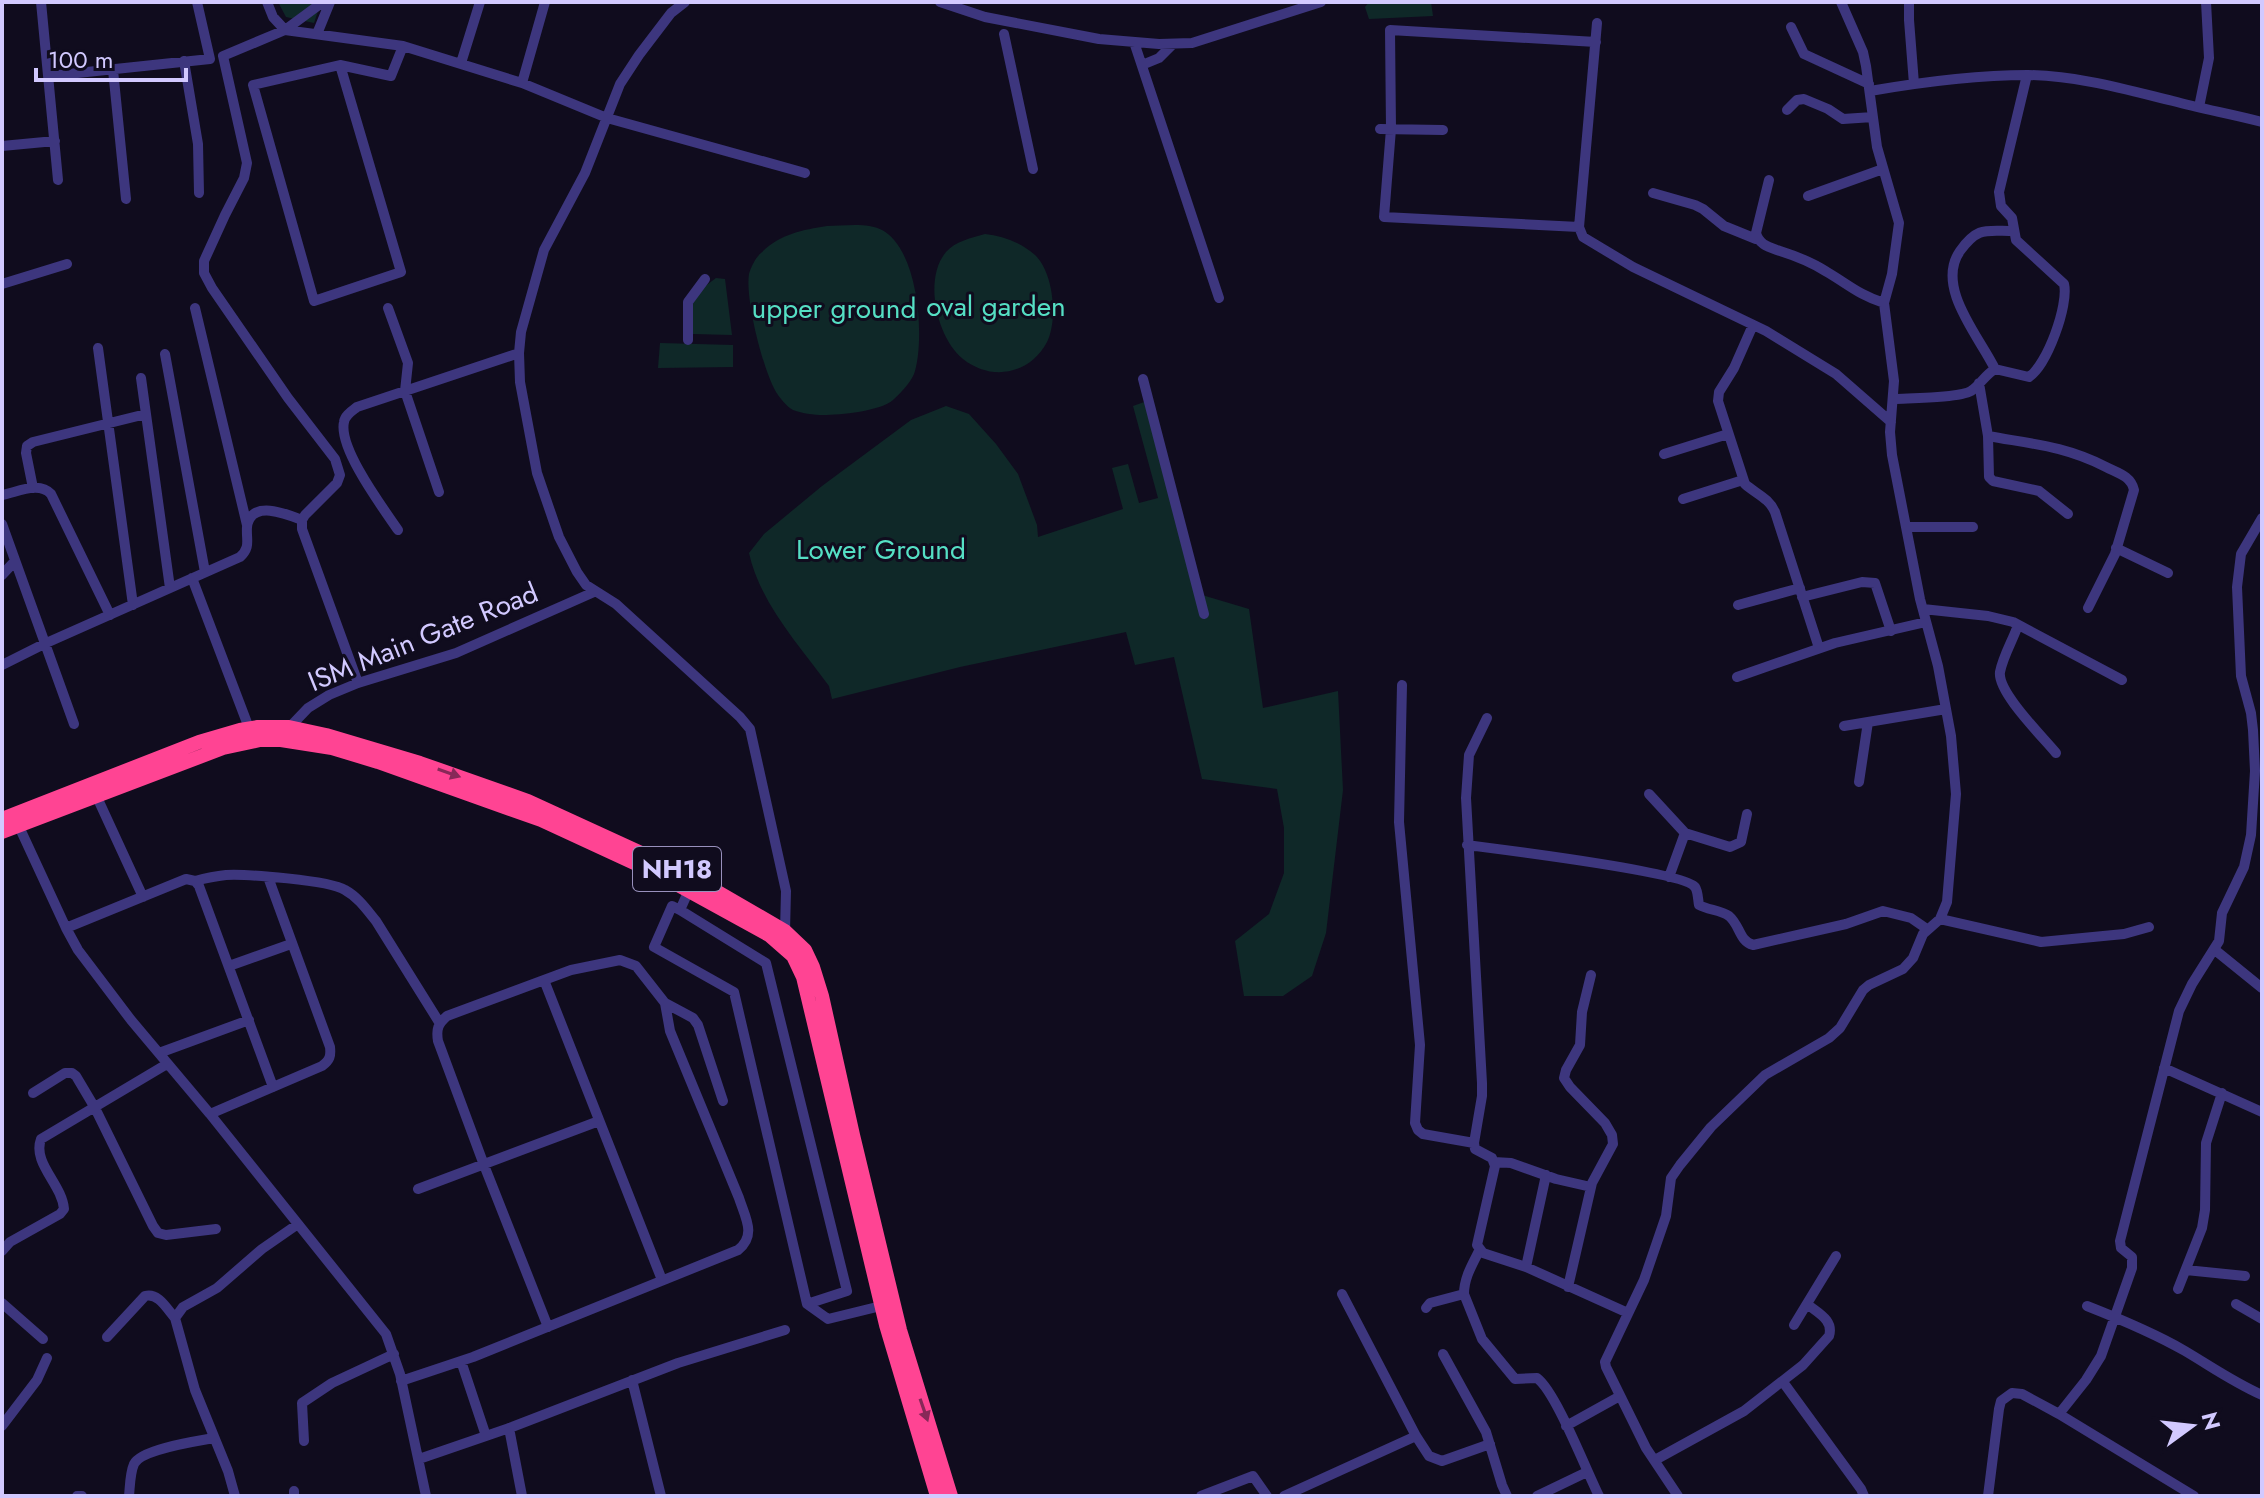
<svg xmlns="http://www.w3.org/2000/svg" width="2264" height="1498" viewBox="0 0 2264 1498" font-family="Jost,sans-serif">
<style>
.green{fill:#0f2828}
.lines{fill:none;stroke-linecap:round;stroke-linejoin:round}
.minor{stroke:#3d367e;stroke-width:10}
.highway{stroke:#ff4493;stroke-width:14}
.oneway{fill:#882858}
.labels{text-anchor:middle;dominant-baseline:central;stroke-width:6;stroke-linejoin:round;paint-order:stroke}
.shield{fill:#100c1e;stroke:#9890bc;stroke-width:2}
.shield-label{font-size:26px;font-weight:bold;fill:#d2c9ff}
.park-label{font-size:28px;fill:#55dfc4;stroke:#100c1e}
.street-label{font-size:28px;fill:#d2c9ff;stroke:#100c1e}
</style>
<rect width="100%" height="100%" fill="#100c1e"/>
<path class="green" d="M278 2H321L314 23 286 17Z
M1369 2H1431L1433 16 1369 19 1365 7Z
M827 226C843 226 867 222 882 230 918 249 925 335 915 371 913 380 901 393 893 400 881 411 840 415 823 415 815 415 800 413 793 410 787 407 779 397 776 392 763 370 745 299 749 274 751 267 756 257 761 253 780 234 802 230 827 226Z
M985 234C1003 236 1020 242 1035 255 1054 273 1058 320 1047 342 1030 374 992 382 963 359 937 338 923 279 946 252 956 241 971 238 985 234Z
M716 278 725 279 732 335 693 334 692 296Z
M660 343 733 345V367L658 368Z
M1147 401 1202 595 1249 609 1263 708 1338 691 1343 790 1326 933 1312 976 1283 996H1244L1235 941 1269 914 1284 873V828L1277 789 1202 779 1174 657 1135 665 1126 632 960 667 832 699 829 686C799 645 760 603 749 553L764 534 822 486 911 420 946 406 969 414 996 444 1018 474 1037 525 1038 537 1123 509 1112 468 1128 464 1139 503 1158 498 1133 406Z"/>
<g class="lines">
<path class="minor" d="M41 2 58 180
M267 2 273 17 285 30 403 46 522 83 607 118 805 173
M323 2 285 30 223 56 247 163 244 178 225 215 204 261V273L212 288 288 398 335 459 340 475 337 483 305 515 302 520V529L358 683
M685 2 671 13 639 55 620 84 585 173 544 250 521 332 519 353 520 382 537 473 559 537 577 572 586 585 616 604 740 717 750 729 786 891 785 931
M940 2 985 17 1099 39 1159 44 1192 43 1321 2
M1909 2V20L1914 84
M1597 23 1579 227 1583 237 1633 267 1766 331 1836 374 1891 422
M1791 27 1804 54 1869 84
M317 34 330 2
M1004 34 1033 169
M1134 42 1219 298
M184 61 198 144 199 193
M461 63 480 2
M340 65 401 272 314 301 253 85 340 65 391 76 403 46
M1142 65 1159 58 1173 44
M113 70 126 199
M49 76 210 59 197 2
M522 83 545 2
M1870 91C1922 82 1975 75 2028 75 2079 76 2124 89 2173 101 2202 109 2232 114 2262 122
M2199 107 2209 58 2206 2
M1787 110 1797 100 1804 99 1828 109 1843 119 1873 117
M1380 129 1443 130
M2 146 55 141
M1769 180 1756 233C1759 245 1769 247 1780 251 1796 256 1813 263 1827 272 1849 285 1859 295 1884 303
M1653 193 1695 205 1703 209 1724 226 1756 239
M1808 196 1883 169
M1579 227 1384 217 1391 129 1390 30 1596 42
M2 284 67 264
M195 308 247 525
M388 308 408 363 405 391 439 492
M1753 325 1734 368 1719 392 1718 401 1745 484C1756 494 1769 498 1775 512L1819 648
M688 340V302L705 279
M98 348 133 605
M165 354 205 572
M1995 369C1979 336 1935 287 1960 251 1978 226 1986 231 2014 231
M141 378 170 588
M1143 379 1204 614
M1979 383 1988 436 1989 477 1993 481 2039 491 2068 514
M1894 399C1910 398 1959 398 1971 391 1980 385 1985 375 1995 369L2029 377C2047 365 2069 305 2064 284L2016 240 2012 218 2001 206 1999 192 2027 75
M1988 436C2032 444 2065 446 2106 467 2118 473 2131 476 2134 490L2115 554 2088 608
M1664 454 1728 434
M33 488 26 453 27 446 33 442 146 414
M2 495C18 492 39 481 51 494L110 615
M1683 499 1743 480
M2 524 74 724
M1906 527H1973
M398 530C383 508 338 448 344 422 345 415 352 411 357 407L519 353
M2116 548 2168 573
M2 575 15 561
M192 578 249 728
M1802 597 1862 582 1875 583 1891 631
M1738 605 1800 588
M1923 609 1988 616 2013 622 2122 680
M2018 625C2013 640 2003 656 2000 672 1997 692 2043 737 2056 753
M2 665 44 644 240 557C251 547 246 540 247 527 250 499 287 514 302 520
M1737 677 1835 643 1926 622
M1402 685 1399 822 1420 1045 1415 1123 1418 1130 1423 1134 1474 1143
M1487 718 1469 755 1466 798 1482 1083V1096L1474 1143 1475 1149 1492 1158 1495 1166 1477 1245 1483 1253 1526 1267 1628 1313
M1844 726 1946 709
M286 731 308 708 329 695 358 683 456 653 594 592
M1859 782 1868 722
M1649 794 1685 833 1730 847 1741 842 1747 814
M96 795 143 897
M16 820 66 928 78 950 131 1020 210 1114 386 1334 400 1374 426 1496
M1467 845C1497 849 1684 872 1695 887 1698 891 1698 900 1699 905 1708 910 1721 910 1729 916 1740 925 1739 941 1753 945L1846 924 1883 911 1911 918 1927 929
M1669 877 1685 833
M195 881C206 878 216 876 226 875 247 874 329 880 345 890 358 897 367 910 376 921L439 1022
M680 910 672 906 654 947 734 992 807 1304 847 1291 766 963 680 910 689 890
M1940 919 2041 942 2124 934 2149 927
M66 928 186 879 195 881 199 886 273 1087
M2215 950 2262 988
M229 966 291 944
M544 980 662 1280
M159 1053 249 1020
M2164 1068 2262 1112
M33 1093 65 1073H72L76 1076 95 1108 153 1226 158 1233 166 1235 216 1229
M210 1114 322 1066C330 1060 331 1056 330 1047L268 877
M1494 1162 1511 1163 1556 1179 1591 1187
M418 1189 599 1121
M2 1251 10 1242 60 1214 64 1209C62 1184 32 1163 41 1139L167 1064
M1479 1251C1472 1265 1464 1278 1464 1294L1482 1339 1515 1379 1537 1378C1556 1392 1586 1470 1599 1496
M1526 1267 1546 1175
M2186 1270 2245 1276
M1568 1287 1592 1183 1613 1144 1612 1135 1605 1123 1570 1087 1564 1078 1566 1070 1580 1045 1582 1012 1591 975
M2178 1289 2202 1228 2205 1210 2206 1143 2222 1093
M1342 1294 1416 1436 1429 1456 1442 1461 1490 1444
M2 1303 43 1339
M807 1304 828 1319 881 1306
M2236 1304 2262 1319
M2087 1306C2120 1319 2154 1333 2185 1351 2212 1367 2233 1382 2262 1395
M1426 1308 1430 1303 1464 1294
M1794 1325 1836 1256
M548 1327 484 1165 438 1041C436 1029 438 1024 447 1016L571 970 620 960 636 966 665 1003 693 1018 698 1025 723 1101
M107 1337 145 1296C158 1292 167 1309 175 1318
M1443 1354 1486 1432 1502 1485 1507 1496
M461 1361 486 1436
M632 1380 661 1496
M401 1381 473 1357 738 1250C757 1235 745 1217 739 1198L670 1031 665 1003
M1783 1382 1861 1489 1864 1496
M2059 1414 2086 1380 2101 1356 2132 1268V1257L2121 1248 2120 1241 2179 1011 2192 984 2219 941 2222 913 2244 867 2251 835 2255 771 2253 730 2251 713 2241 676 2237 587 2241 554 2262 518
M2 1426 37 1380 47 1358
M1566 1426 1620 1396
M509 1428 522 1496
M304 1441 302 1403 332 1383 394 1354
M419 1459 512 1427 678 1363 785 1330
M1655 1460 1744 1411 1803 1365 1829 1336C1834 1320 1818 1313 1807 1304
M294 1491V1496
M77 1496H82
M129 1496C130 1486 130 1473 134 1464 141 1449 198 1441 214 1438
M235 1496 228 1471 195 1390 175 1318 183 1307 217 1288 262 1249 298 1224
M1201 1496 1253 1476 1267 1496
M1284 1496 1416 1436
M1537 1496 1587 1472
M1678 1496 1646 1448 1606 1367 1605 1362 1644 1280 1666 1216 1671 1178 1680 1165 1711 1127 1765 1075 1829 1038 1840 1028 1863 990 1869 985 1903 969 1913 958 1923 934 1940 919 1947 902 1956 794 1951 736 1938 666 1920 599 1892 455 1890 432 1894 381 1884 303 1892 274 1899 223 1877 147 1866 66 1863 52 1841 2
M1988 1496 1999 1409 2001 1401 2012 1393 2022 1394 2059 1414 2194 1496"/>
<path class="highway" d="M2 819 199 742 240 730 258 727H289L326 735 420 763 528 801 685 873 785 931 805 950 813 967 822 996 853 1135 900 1330 951 1496
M2 832 223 748 260 740H281L332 748 378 762 541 820 660 875 769 935 793 956 803 977 886 1325 937 1496"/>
</g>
<defs><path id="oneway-solid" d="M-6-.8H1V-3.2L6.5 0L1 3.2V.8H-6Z" transform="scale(2)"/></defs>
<g class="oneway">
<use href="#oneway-solid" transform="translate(449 773) rotate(19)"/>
<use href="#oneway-solid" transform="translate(924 1410) rotate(71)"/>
</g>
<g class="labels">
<rect class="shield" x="633" y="847" width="88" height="44" rx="6"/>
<g class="shield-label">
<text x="677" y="869">NH18</text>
</g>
<g class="park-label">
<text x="996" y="306">oval garden</text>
<text x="834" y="308">upper ground</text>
<text x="881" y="549">Lower Ground</text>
</g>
<g class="street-label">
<text transform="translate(423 637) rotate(-22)">ISM Main Gate Road</text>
</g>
</g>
<rect width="2264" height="1498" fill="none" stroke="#d2c9ff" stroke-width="8"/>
<g transform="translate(2192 1426) rotate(75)" stroke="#100c1e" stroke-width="6" paint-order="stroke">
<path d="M0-6L14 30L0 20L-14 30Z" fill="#d2c9ff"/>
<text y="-12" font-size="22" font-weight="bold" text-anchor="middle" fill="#d2c9ff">N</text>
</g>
<path d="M36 68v12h150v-12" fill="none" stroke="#d2c9ff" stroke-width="4"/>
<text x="48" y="68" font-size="24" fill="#d2c9ff" stroke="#100c1e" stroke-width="6" paint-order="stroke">100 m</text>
</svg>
